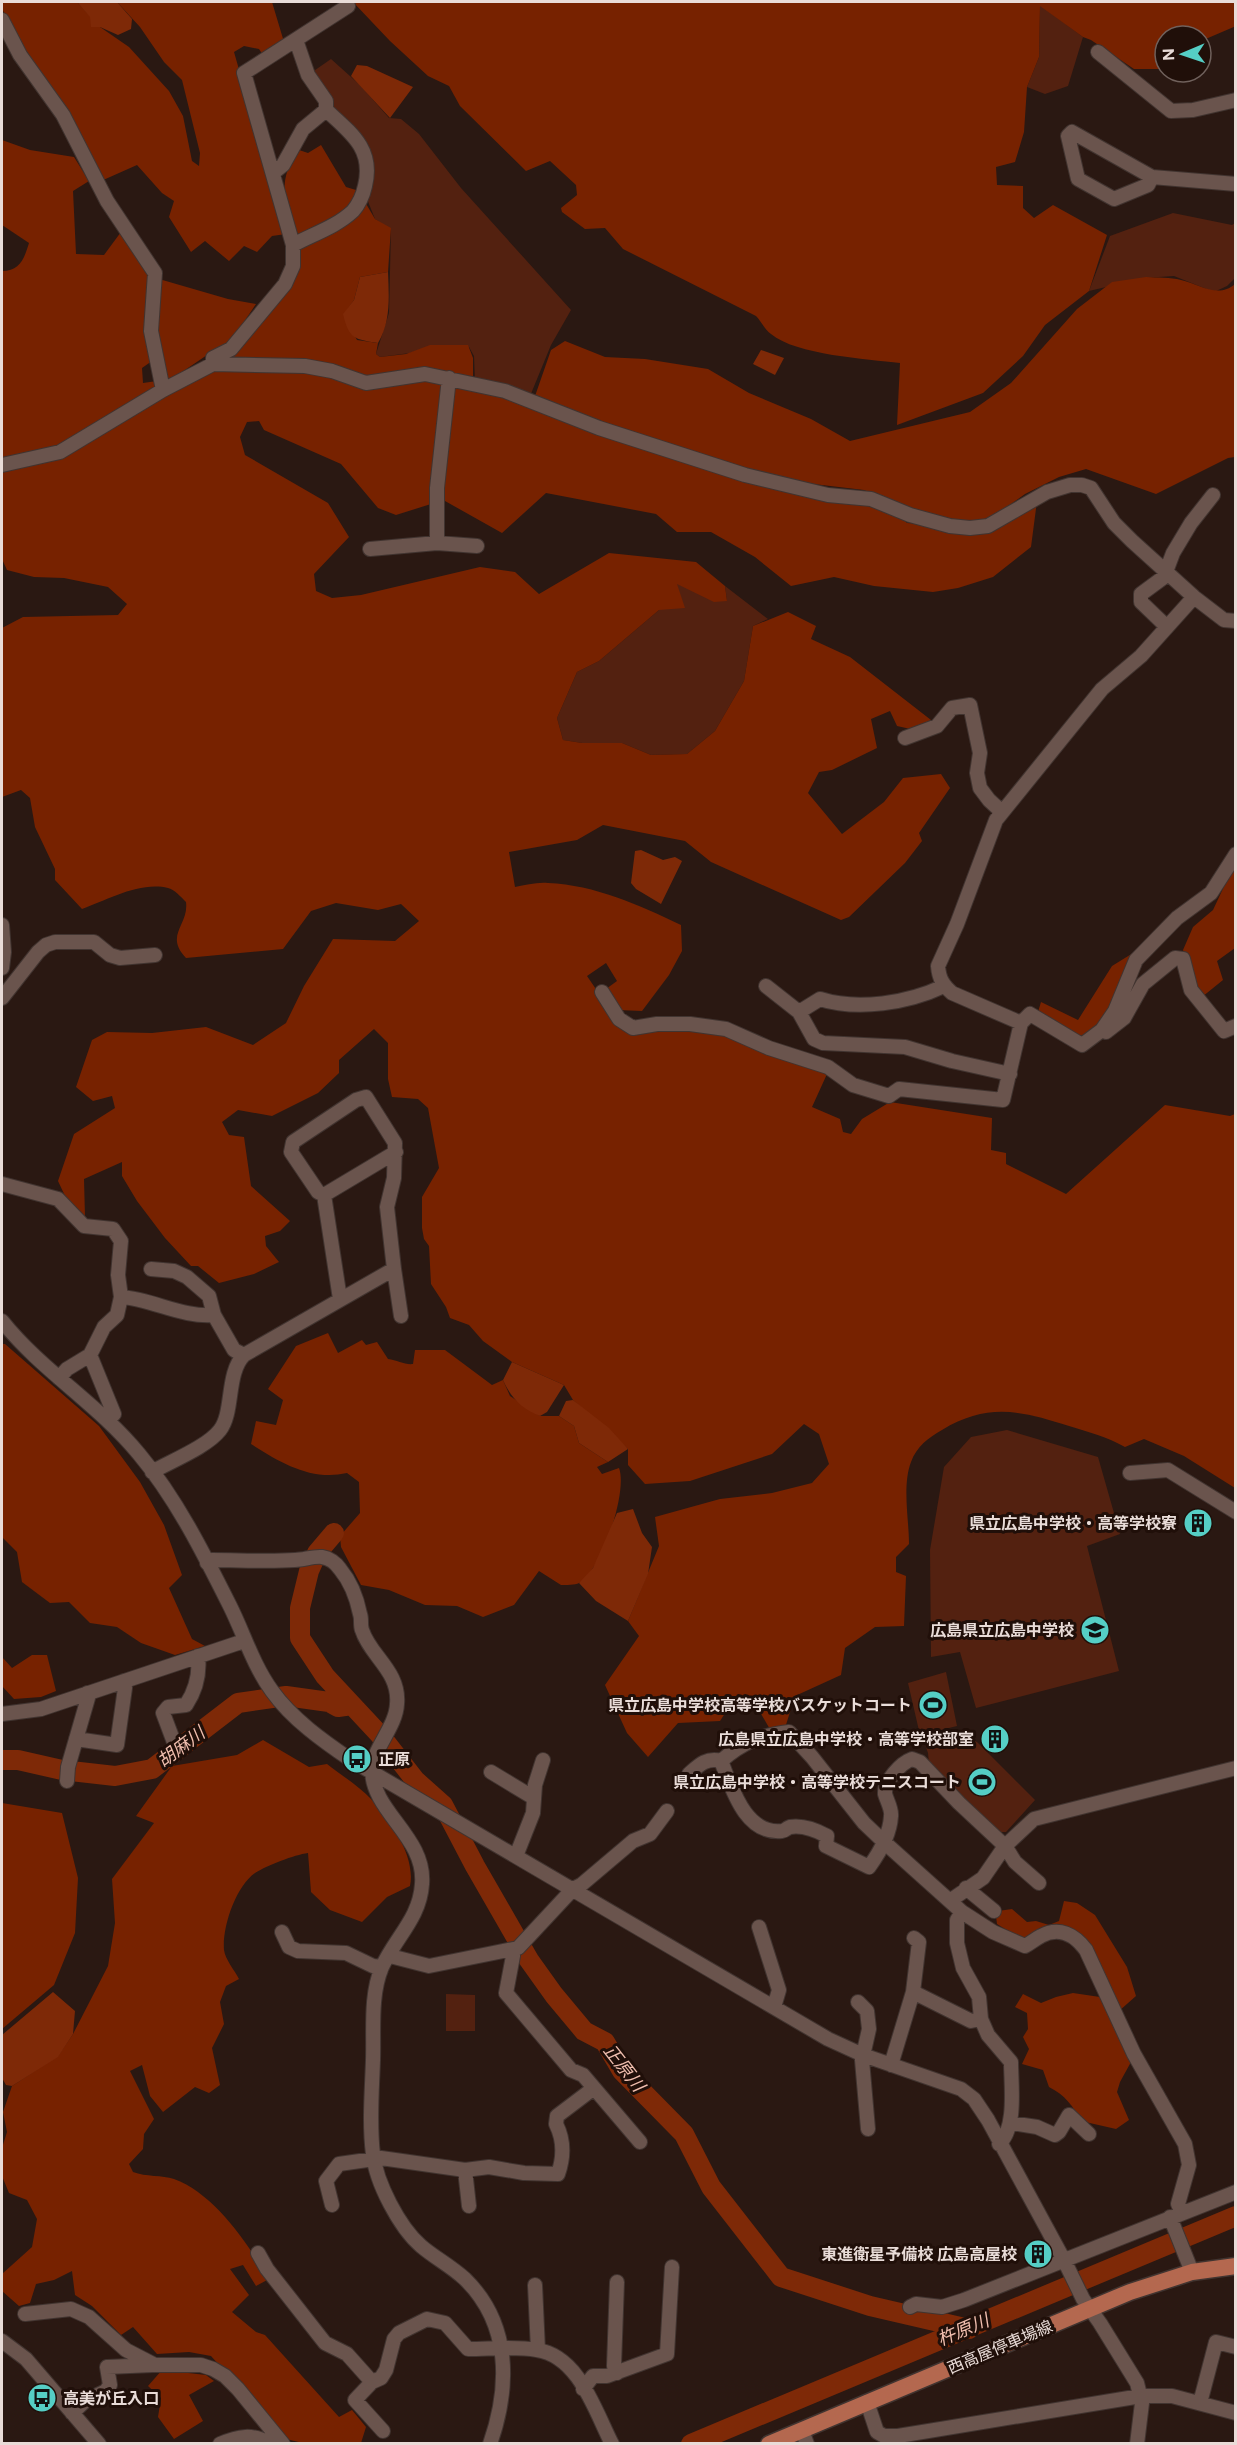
<svg xmlns="http://www.w3.org/2000/svg" width="1237" height="2445" viewBox="0 0 1237 2445" font-family="Figtree,'Noto Sans JP',sans-serif">
<style>
.green{fill:#532110}
.forest{fill:#720}
.water{fill:#7e2907}
.lines{fill:none;stroke-linecap:round;stroke-linejoin:round}
.river{stroke:#7e2907;stroke-width:20}
.minor-casing{stroke:#413430;stroke-width:16}
.major-casing{stroke:#413430;stroke-width:19}
.minor{stroke:#6a544d;stroke-width:14}
.major{stroke:#b4684f;stroke-width:16}
.labels{text-anchor:middle;dominant-baseline:central;stroke-width:6;stroke-linejoin:round;paint-order:stroke}
.poi-label{font-size:16px;font-weight:bold;fill:#e9dcd8;stroke:#200f09;text-anchor:end}
.street-label{font-size:16px;fill:#e9dcd8;stroke:#200f09}
.water-label{font-size:18px;font-style:italic;fill:#f0beae;stroke:#200f09}
</style>
<rect width="100%" height="100%" fill="#2a1812"/>
<path class="green" d="M1040 5 1083 37 1068 86 1045 94 1027 87 1039 57Z
M331 59 360 85 389 118 401 119 419 134 461 188 571 310 551 345 528 401 475 381 474 356 469 347 433 345 410 353 380 357 376 354 389 313 391 230 375 219 367 199 374 176 356 136 326 110 308 75Z
M1173 213 1232 225 1235 223V278L1227 286 1214 292 1174 276 1144 278 1089 291 1110 236Z
M677 583 727 601 725 586 768 619 753 626 744 681 715 731 687 754 651 755 622 743H582L563 740 557 718 577 672 599 661 659 610Z
M1007 1430 1098 1457 1120 1534 1087 1546 1119 1671 976 1708 960 1652 931 1657 930 1550 944 1467 971 1437Z
M946 1672 957 1726 920 1735 908 1683Z
M956 1732 977 1742 1035 1800 1006 1832H998L929 1764 928 1753 924 1741Z
M446 1994 475 1995V2031H446Z"/>
<path class="forest" d="M2 2H77L100 27 129 47 169 91 183 116 192 161 199 166 200 153 182 80 164 62 140 27 117 2H272L284 42 263 55 259 49 244 46 234 52 286 234 272 236 257 252 244 246 229 261 205 241 191 252 169 217 174 201 162 193 137 165 101 181 2 9Z
M353 2H1235L1236 26 1201 41V36H1165V69H1134L1091 40 1083 37 1040 6 1039 57 1027 87 1024 132 1015 162 996 167 997 185 1023 186V208L1034 218 1053 205 1107 235 1089 291 1045 325 1023 356 983 393 897 425 900 363C867 359 796 355 771 334 765 330 761 321 756 316L623 249 605 228 585 229 562 212 561 208 577 195 576 185 550 161 526 171 460 106 449 86 428 76 390 41Z
M2 140 30 150 74 157 89 181 73 191 76 254 104 255 121 232 152 273V361L142 368 143 383 157 381 155 394 59 449 2 462V271C20 271 24 259 29 243L2 225Z
M321 145 346 187 356 190 352 210 294 239C285 207 276 178 299 150L308 153Z
M365 202 375 219 391 228 388 272 360 277 354 300 344 314 357 340 378 343 376 354 380 357 406 354 430 345H468L473 358V378H377L227 359 288 285 297 249Z
M1146 277C1158 278 1170 277 1181 280 1199 284 1218 299 1235 284V457L1228 458 1156 494 1086 469 1059 477 1025 494 986 522 970 526 911 511 864 490 805 483 745 472 534 399 551 350 565 341 605 357 645 359 708 369 749 393 811 419 850 441 970 412 1011 383 1077 309 1112 282Z
M159 279 228 299 256 304 229 344 207 355 166 383 156 331Z
M212 368 310 371 329 375 415 378 444 383 431 504 396 515 378 508 341 464 264 430 259 421 247 422 240 437 245 455 328 503 349 537 314 574 316 591 332 598 361 595 480 567 515 572 539 594 609 553 696 562 725 586 727 601 714 602 677 584 685 608 659 610 599 661 577 672 557 718 563 740 582 743H622L651 755 687 754 715 731 744 681 753 626 788 612 816 626 811 639 850 657 931 720 915 730 897 726 890 711 871 719 877 748 832 770 819 772 808 793 842 834 884 802 903 778 941 774 950 788 919 833 922 841 905 863 849 917 841 920 711 862 685 841 603 825 577 840 509 852 515 887C526 885 537 882 548 883 595 885 639 905 681 925L682 951 669 975 642 1011 618 1010 606 989 617 981 606 963 587 976 617 1020 720 1031 827 1074 812 1107 840 1119 843 1132 851 1134 862 1119 890 1102 992 1118 991 1150 1006 1153V1164L1066 1194 1165 1105 1230 1116 1235 1114V1488L1184 1456 1144 1439 1125 1447C1107 1437 1089 1432 1069 1426 1022 1411 988 1402 942 1430 928 1438 917 1446 911 1462 902 1486 909 1519 909 1544L896 1557V1572L906 1576 904 1626 875 1627 845 1648 841 1675 795 1696 785 1728 771 1731 757 1707 733 1701 720 1721 678 1723 648 1757 627 1733 605 1685 639 1636 628 1621 659 1546 655 1517 720 1499 772 1493 812 1483 829 1464 819 1434 804 1424 772 1454 690 1481 645 1484 628 1465V1449L573 1400 564 1385 512 1362 483 1341 469 1325 450 1318 446 1307 431 1284 429 1246 424 1239 422 1228V1197L439 1168 428 1108 418 1099 392 1097 388 1079V1043L374 1029 339 1060V1073L318 1093 272 1116 238 1110 222 1122 229 1135 244 1137 251 1186 290 1221 280 1231 265 1236 266 1246 279 1262 254 1274 219 1283 198 1266H191L165 1238 137 1201 122 1176V1162L84 1179 85 1217 66 1198 58 1181 74 1134 115 1108 112 1096 93 1101 76 1087 92 1040 107 1032 152 1033 206 1027 253 1045 286 1023 304 986 333 939 395 941 419 921 401 904 378 910 336 903 311 911 283 949 186 958C164 935 189 925 186 902 181 897 174 889 168 888 140 881 107 900 82 909L55 880V869L35 827 30 798 21 790 2 797V628L23 617 118 615 127 604 108 587 64 578 34 577 7 570 2 559V468L62 456Z
M454 386 502 396 594 434 745 479 869 504 895 512 907 523 927 524 970 532 1037 501 1031 547 993 577 958 588 933 592 874 586 834 577 791 586 755 557 711 532H677L656 514 546 493 502 533 445 501 441 477Z
M1235 863V948L1217 961 1223 980 1202 997 1193 986 1183 950 1193 927 1213 910Z
M1133 953 1135 956C1121 986 1111 1016 1084 1036L1068 1033 1038 1012 1041 1002 1078 1020 1112 966Z
M328 1333 338 1353 362 1340 366 1345 377 1342 388 1359C397 1360 405 1365 413 1364L415 1350H445L492 1385 503 1380 510 1396 540 1416H559L574 1426 579 1443 608 1462 597 1467 602 1474 619 1468C628 1491 602 1570 579 1583 575 1585 566 1585 561 1585L539 1571 514 1605 483 1617 457 1606 425 1605 389 1590 361 1585 341 1547 340 1536 360 1513 359 1482 347 1473C311 1481 281 1463 251 1444L256 1421 276 1425 283 1400 268 1389 296 1346Z
M2 1344H5L99 1426 140 1482 164 1525 182 1575 169 1588 192 1639 205 1646 175 1655 141 1643 117 1627 90 1623 69 1602 50 1603 22 1582 17 1552 2 1537Z
M32 1655H47L56 1691 41 1697 14 1699 2 1686V1657L12 1668Z
M263 1740 309 1767 327 1764C341 1775 359 1786 371 1799 391 1820 416 1857 410 1886L387 1897 362 1922 330 1910 311 1892 308 1853C294 1855 268 1865 255 1873 236 1886 222 1927 224 1950 225 1959 235 1971 239 1979L226 1986 220 2002 224 2024 212 2048 220 2085 209 2093 195 2087 163 2112 150 2096 142 2065 130 2071 154 2119 144 2134 143 2149 129 2164 133 2172C146 2177 162 2175 174 2179 215 2194 248 2244 269 2279L256 2286 243 2265 230 2269 249 2295 232 2312 256 2332 265 2335 339 2417 352 2410 366 2427 361 2443H303L286 2439 211 2356 189 2352 157 2354 133 2327 121 2335 92 2306 75 2295 72 2271 54 2280 36 2284 30 2303 19 2306 2 2291V2274L32 2247 37 2219 27 2200 9 2193 2 2176V2148L7 2132 3 2112 12 2086 58 2056 73 2034 108 1966 115 1923 112 1879 154 1823 136 1816 172 1766 237 1755Z
M2 1803 62 1813 78 1878 75 1933 54 1985 2 2029Z
M1064 1901 1077 1903 1095 1915 1127 1967 1136 1996 1119 2011 1081 1938H1019L997 1924 995 1908 998 1911 1012 1909 1027 1922 1036 1921 1049 1925 1059 1921Z
M1073 1993 1100 1997 1131 2062 1120 2082 1117 2092 1129 2120 1116 2129 1081 2121C1073 2106 1065 2095 1049 2087L1043 2070 1022 2064 1029 2049 1023 2037 1028 2029 1027 2013 1015 2007 1023 1994 1041 2003 1056 1997Z
M162 2370 206 2375 214 2381 189 2395 203 2421 174 2439 158 2417 161 2398 148 2386Z"/>
<path class="water" d="M77 2H117L132 19 131 29 118 35 100 27H91L90 17Z
M357 65 367 66 413 87 390 118 351 76Z
M388 272C389 297 391 321 378 343 354 339 349 339 343 314L354 300 360 277Z
M761 350 784 358 775 375 753 364Z
M641 850 663 860 675 857 682 861 661 904 636 889 631 883 635 851Z
M512 1362 564 1385 547 1412 540 1416C522 1409 511 1398 503 1380Z
M573 1400 609 1428 628 1449 608 1462 579 1443 574 1426 559 1416 566 1401Z
M633 1509 642 1533 652 1547 648 1574 628 1621 596 1601 579 1583 593 1568 617 1513Z
M53 1992 75 2011 73 2034 58 2057 12 2086 6 2085 2 2078V2035Z"/>
<g class="lines">
<path class="river" d="M334 1533 317 1553 309 1571 300 1608V1638L325 1676 380 1735 415 1780 443 1805 475 1866 529 1960 554 1995 584 2031 605 2042 622 2071 684 2134 711 2187 781 2277 870 2306 969 2329
M2 1760H18L62 1770 115 1776 152 1769 238 1703 286 1696 329 1702 338 1707 352 1705
M691 2444 1236 2216"/>
<g class="minor-casing">
<path id="minor" d="M2 20 20 55 63 115 107 201 155 273 151 331 163 390
M296 40 308 75 326 101V110
M1098 52 1171 111 1193 110 1236 100
M273 173 283 165 303 129 326 110C351 133 374 149 365 186 363 195 359 204 353 211 336 227 313 234 293 245
M1152 177 1148 185 1114 199 1078 179 1068 136 1072 132 1152 177 1236 184
M213 364V358L231 349 285 284 293 266V245L244 73 348 6
M2 465 60 452 163 390 213 364 305 366 332 371 366 383 425 374 505 391 599 428 745 475 828 495 871 499 910 515 950 526 970 528 988 526 1047 492 1070 485H1082L1091 488 1114 523 1132 541 1194 597 1224 620 1236 621
M437 543V488L449 378
M370 549 437 543 477 546
M1167 627 1141 602V594L1164 577 1173 553 1191 523 1213 495
M905 738 937 726 952 708 970 705 980 753 977 773 980 788 989 800 1002 812
M2 925 4 952 2 968
M766 986 799 1012 820 999C858 1011 908 1003 944 986
M602 992 619 1019 633 1028 657 1024H690L726 1029 769 1048 828 1067 853 1085 889 1096 899 1089 1003 1100 1021 1023 1030 1014 1082 1045 1102 1030 1115 1011 1136 960 1177 918 1211 893 1236 854
M2 998 38 952 46 945 55 942H94L110 955 120 958 155 955
M799 1012 814 1039 823 1043 905 1047 952 1061 1010 1074
M1021 1023 952 993C943 985 939 979 938 966L957 924 996 820 1102 689 1141 656 1194 597
M1104 1031 1106 1032 1124 1018 1143 984 1175 958 1183 959 1191 990 1224 1031 1236 1026
M2 1184 58 1199 84 1226 113 1229 121 1241 118 1275 121 1297C152 1299 183 1318 214 1315L234 1350 244 1355
M324 1195 396 1152
M151 1269 174 1271 187 1277 209 1296 214 1315
M394 1269 401 1316
M2 1321C42 1371 98 1404 139 1454 176 1498 204 1554 230 1606 244 1634 253 1665 272 1691 292 1719 323 1741 351 1760L828 2039 863 2055 961 2089 974 2099 988 2120 1065 2262 1083 2299 1100 2323 1137 2383 1142 2403 1137 2444
M90 1355 114 1414 108 1420
M59 1378 67 1369 90 1355 104 1327 117 1315 121 1297
M152 1472C171 1461 207 1447 220 1430 234 1412 226 1373 244 1355L394 1269 387 1207 394 1178 395 1143 366 1097 356 1100 293 1142 291 1152 318 1192 324 1195 340 1299
M1130 1473 1168 1470 1236 1512
M207 1563 212 1560C239 1560 267 1562 295 1560 304 1560 313 1556 322 1557 329 1558 336 1563 340 1569 350 1581 357 1599 360 1614 362 1619 360 1625 362 1630 370 1656 400 1671 397 1704 396 1727 373 1748 372 1770 372 1812 426 1837 422 1884 420 1918 395 1938 382 1967 370 1995 374 2030 373 2060 372 2091 369 2123 373 2154 376 2182 399 2227 421 2246 435 2258 451 2266 465 2279 511 2324 510 2387 490 2444
M2 1714 41 1709 244 1641
M76 1739 117 1745 125 1688 124 1681
M175 1745 163 1713 168 1707 186 1705C196 1690 200 1674 198 1656
M721 1761C732 1788 745 1835 782 1831 787 1830 785 1829 790 1827 802 1825 816 1830 827 1836L826 1846 869 1867C880 1852 890 1835 891 1816 892 1809 887 1801 885 1794 884 1781 901 1763 912 1759L920 1762 959 1803 1005 1846 1015 1862 1039 1883
M491 1772 534 1798
M689 1774C699 1765 707 1757 721 1761 744 1741 759 1736 789 1732L812 1757 864 1823 884 1842 962 1912 993 1932 1025 1946C1031 1943 1035 1939 1041 1936 1059 1926 1075 1935 1086 1950L1134 2054 1185 2144 1189 2165 1178 2204 1182 2212
M67 1781 68 1767 88 1698 87 1693
M516 1856 533 1813 535 1785 543 1760
M966 1888 994 1911
M951 1900 983 1878 1005 1846 1034 1819 1236 1768
M962 1912 957 1920V1943L963 1968 979 1997 981 2019 988 2035 1011 2062C1011 2085 1017 2128 999 2144
M759 1927 779 1990 774 2007
M282 1932 289 1947 298 1951 346 1953 373 1966 382 1967
M512 1950 513 1956 506 1993 571 2070 583 2075 640 2142
M390 1953 394 1957 429 1966 518 1948 573 1889 581 1885 633 1841 650 1834 667 1811
M913 1992 971 2021 981 2019
M858 2002 867 2011 869 2029 862 2060 868 2129
M891 2065 913 1992 919 1942 914 1938
M1011 2123 1037 2127 1055 2135 1059 2132 1069 2115 1089 2134
M465 2170 469 2206
M332 2205 326 2181 339 2164 381 2158 465 2170 489 2167 524 2173 558 2174C564 2157 564 2140 556 2124L557 2116 594 2088
M1170 2217 1192 2272
M258 2253 267 2269 325 2343 347 2354 372 2382
M535 2285 538 2350
M910 2307 916 2304 942 2307 964 2300 1236 2192
M25 2314 71 2309 89 2317 126 2350 155 2365H201L213 2369 225 2376 238 2389 283 2444
M2 2341 26 2359 99 2444
M617 2373 614 2366 617 2282
M583 2389 593 2376H607L667 2354 672 2267
M867 2402 877 2432 884 2436H898L1141 2396H1172L1236 2413
M1200 2403 1216 2342 1236 2347
M72 2413 85 2401 106 2391 110 2385 107 2367 153 2365
M802 2430 807 2444
M383 2431 355 2400 372 2382 381 2378 386 2370 394 2339 399 2333 427 2319 445 2323 468 2349C490 2349 515 2346 537 2350 579 2356 595 2411 612 2444
M220 2444C238 2436 253 2433 270 2444"/>
</g>
<g class="major-casing">
<path id="major" d="M769 2444 1130 2292 1192 2272 1236 2266"/>
</g>
<use href="#minor" class="minor"/>
<use href="#major" class="major"/>
</g>
<defs>
<g id="building-disc" transform="scale(1.5)"><circle r="9.5" fill="#55cec5" stroke="#200f09"/><path d="M-4-6H4V6H1V3H-1V6H-4ZM-2.5-4.3h1.7v1.8h-1.7ZM.8-4.3h1.7v1.8H.8ZM-2.5-1h1.7V.8h-1.7ZM.8-1h1.7V.8H.8Z" fill="#111"/></g>
<g id="school-disc" transform="scale(1.5)"><circle r="9.5" fill="#55cec5" stroke="#200f09"/><path d="M0-5L7-2L0 1L-7-2ZM-4 1L0 2.5L4 1V4Q0 6-4 4Z" fill="#111"/></g>
<g id="stadium-disc" transform="scale(1.5)"><circle r="9.5" fill="#55cec5" stroke="#200f09"/><path d="M0-5a6.5 5 0 1 0 0 10a6.5 5 0 1 0 0-10ZM-3.5-1.8h7v3.6h-7Z" fill="#111"/></g>
<g id="bus-disc" transform="scale(1.5)"><circle r="9.5" fill="#55cec5" stroke="#200f09"/><path d="M-5-6H5V4H4V6H2V4H-2V6H-4V4H-5ZM-3.5-4V0h7V-4ZM-3.5 1.2v1.5H-2V1.2ZM2 1.2v1.5H3.5V1.2Z" fill="#111"/></g>
</defs>
<g fill-rule="evenodd">
<use href="#building-disc" x="1198" y="1523"/>
<use href="#school-disc" x="1095" y="1630"/>
<use href="#stadium-disc" x="933" y="1705"/>
<use href="#building-disc" x="995" y="1739"/>
<use href="#bus-disc" x="357" y="1759"/>
<use href="#stadium-disc" x="982" y="1782"/>
<use href="#building-disc" x="1038" y="2254"/>
<use href="#bus-disc" x="42" y="2398"/>
</g>
<g class="labels">
<g class="poi-label">
<text x="1177" y="1523">県立広島中学校・高等学校寮</text>
<text x="1074" y="1630">広島県立広島中学校</text>
<text x="912" y="1705">県立広島中学校高等学校バスケットコート</text>
<text x="974" y="1739">広島県立広島中学校・高等学校部室</text>
<text x="378" y="1759" text-anchor="start">正原</text>
<text x="961" y="1782">県立広島中学校・高等学校テニスコート</text>
<text x="1017" y="2254">東進衛星予備校 広島高屋校</text>
<text x="63" y="2398" text-anchor="start">高美が丘入口</text>
</g>
<g class="street-label">
<text transform="translate(1000 2347) rotate(-23)">西高屋停車場線</text>
</g>
<g class="water-label">
<text transform="translate(181 1747) rotate(-37)">胡麻川</text>
<text transform="translate(624 2068) rotate(52)">正原川</text>
<text transform="translate(963 2330) rotate(-23)">杵原川</text>
</g>
</g>
<rect width="1237" height="2445" fill="none" stroke="#e9dcd8" stroke-width="6"/>
<g transform="translate(1183 54) rotate(268)"><circle r="28" fill="#200f09" stroke="#70615c" stroke-width="1.5"/>
<path d="M0-4.5L10 22L0 15L-10 22Z" fill="#55cec5"/>
<text y="-9" font-size="16" font-weight="bold" text-anchor="middle" fill="#e9dcd8">N</text>
</g>
</svg>
